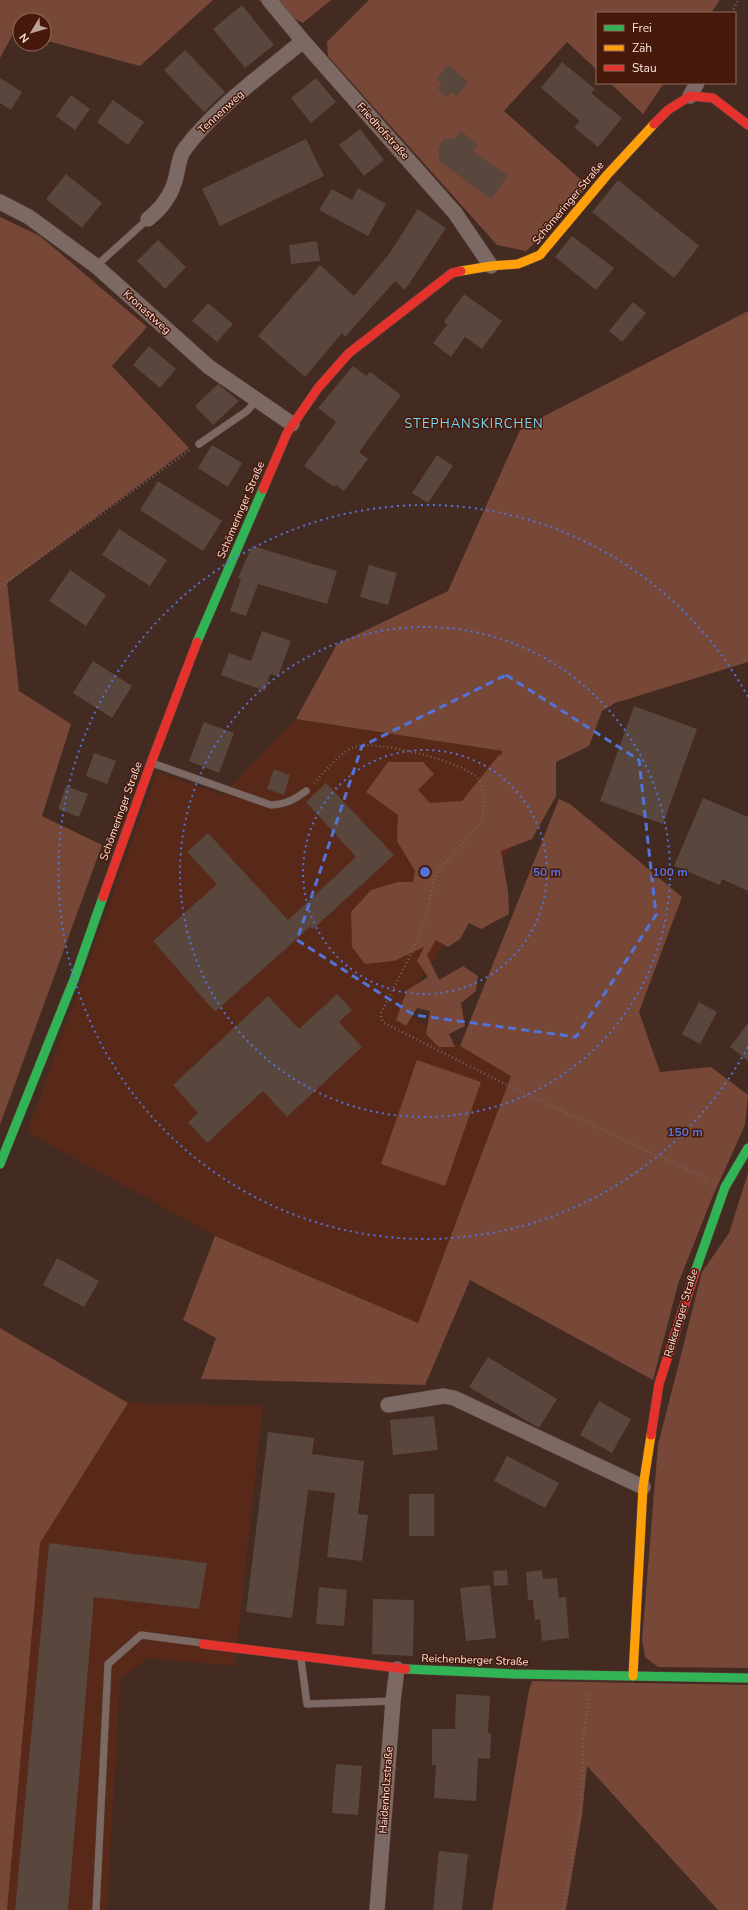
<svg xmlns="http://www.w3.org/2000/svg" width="748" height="1910" viewBox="0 0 748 1910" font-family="'Nunito Sans',sans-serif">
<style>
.built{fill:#582818}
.green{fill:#774737}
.building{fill:#59463c}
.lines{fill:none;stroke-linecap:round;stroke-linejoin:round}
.lane-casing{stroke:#5a4640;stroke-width:8}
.street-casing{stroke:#5a4640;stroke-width:16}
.fast-casing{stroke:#5a4640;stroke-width:10}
.slow-casing{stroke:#5a4640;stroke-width:10}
.jam-casing{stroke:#5a4640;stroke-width:10}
.path{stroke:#76635e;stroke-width:2.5;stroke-dasharray:1 3;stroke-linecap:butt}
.lane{stroke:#7d6963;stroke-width:7}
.street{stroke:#7d6963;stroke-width:15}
.fast{stroke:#30b455;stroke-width:9}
.slow{stroke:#ff9f0a;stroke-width:9}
.jam{stroke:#e5322d;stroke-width:9}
.marked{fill:none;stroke:#5473d9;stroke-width:3;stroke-dasharray:8 5;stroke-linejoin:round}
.ring{fill:none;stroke:#5473d9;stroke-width:2;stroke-dasharray:2 4}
.labels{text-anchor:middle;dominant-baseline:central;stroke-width:3;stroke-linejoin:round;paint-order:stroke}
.street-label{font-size:11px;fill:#fbe3db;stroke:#46190b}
.quarter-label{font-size:13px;letter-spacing:1px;fill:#76d8f4;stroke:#46190b}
.centre{fill:#5473d9;stroke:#46190b;stroke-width:2}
.ring-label{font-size:12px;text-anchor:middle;font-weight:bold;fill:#5473d9;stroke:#46190b;stroke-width:3;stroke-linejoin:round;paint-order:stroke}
</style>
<rect width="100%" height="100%" fill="#432b22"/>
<path class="built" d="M296 719 502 751 513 846 399 1009 511 1076 418 1323 215 1236 27 1132 157 772 222 795Z
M128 1403 263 1406 235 1666 148 1658 120 1679 107 1910H7L40 1543Z"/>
<path class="green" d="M0 0H213L140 66 44 40V20H20V34L14 32 0 58Z
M258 0H331L303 23Z
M369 0H720L711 13H597V70L567 42 504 111 588 186 543 235 526 251 497 245 328 56 327 42Z
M610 83H664L643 114Z
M0 217 40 236 147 327 112 366 189 448 7 583 19 691 71 724 42 816 102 845 0 1125Z
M748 311V662L615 703 602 711 589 746 556 762V796L532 839 501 851 508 891 509 914 481 929 469 923 460 939 448 947 436 940 427 955 439 980 463 966 478 976 476 991 461 1003 465 1026 449 1034 455 1047H439L426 1034 430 1011 417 1008 406 1026 396 1020 407 990 428 977 417 961 424 947 394 961 365 964 352 947 351 912 371 890 398 882H413L415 871 397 841 398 815 366 792 388 762H423L434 774 418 790 430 803 462 801 498 756 502 754V751L296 719 337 644 448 591 521 428Z
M559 799 570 804 682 897 639 1012 660 1072 711 1067 748 1095 745 1125 712 1198 678 1284 653 1380 470 1280 425 1385 201 1379 216 1338 183 1320 215 1236 418 1323 511 1076 460 1046Z
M417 1060 481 1082 445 1186 381 1164Z
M748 1173V1668L658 1667 645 1657 642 1640 658 1445 702 1272 729 1233Z
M0 1328 128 1403 40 1543 7 1910H0Z
M532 1681 748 1685V1910H718L587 1766 582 1816 566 1910H492L529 1690Z"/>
<path class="building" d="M242 5 274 45 245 68 213 29Z
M185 50 225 92 204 112 164 70Z
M562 62 595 89 591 93 622 118 598 147 574 127 580 121 541 88Z
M448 65 468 82 457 96 452 92 447 97 438 89 442 84 436 79Z
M0 78 22 92 11 110 0 103Z
M316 78 336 102 311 123 291 98Z
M71 95 90 109 75 130 56 116Z
M113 100 144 122 128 145 97 122Z
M360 129 384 160 364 176 339 145Z
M460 131 478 144 473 151 508 176 491 199 439 161 438 148 444 139 456 138Z
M306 139 324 176 220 226 202 189Z
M66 174 102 203 82 228 46 199Z
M618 180 699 246 674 278 592 212Z
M358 188 386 204 368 236 319 210 332 189 352 200Z
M418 209 446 228 405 290 395 281 345 337 342 333 305 377 258 336 320 265 354 296 389 254Z
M572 236 614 268 596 290 555 257Z
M158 240 186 267 165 289 137 261Z
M317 241 320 261 291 264 289 245Z
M464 294 502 321 482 349 465 337 451 357 433 343 447 325 444 322Z
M633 302 646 313 622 342 609 331Z
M208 303 233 324 217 342 192 321Z
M149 346 176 369 160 388 133 365Z
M353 366 366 376 370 372 401 395 359 452 368 459 344 491 336 485 334 487 304 466 336 422 318 408Z
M218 384 239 401 213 425 195 406Z
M212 445 242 463 228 487 198 468Z
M437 455 453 466 428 503 412 493Z
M158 481 222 521 203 551 140 510Z
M119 529 167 560 150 586 102 555Z
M252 546 337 571 327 604 258 584 246 616 230 611 241 579 238 578Z
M369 565 397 573 388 605 360 597Z
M70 570 106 595 86 626 49 601Z
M262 631 291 641 278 676 270 674 265 691 221 675 229 653 251 661Z
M93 661 132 686 112 718 73 693Z
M634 706 697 729 663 824 600 801Z
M204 722 234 733 219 773 189 761Z
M94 753 116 761 107 784 86 776Z
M274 769 290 775 284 795 267 789Z
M326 783 394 855 313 929 310 927 215 1012 153 941 217 884 187 852 208 833 288 920 356 857 306 802Z
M66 786 88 794 79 817 58 809Z
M703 798 748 817V891L722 879 720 885 674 866Z
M337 994 352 1010 339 1022 362 1047 287 1117 263 1091 207 1143 188 1122 198 1113 173 1085 268 996 299 1029Z
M699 1002 717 1012 700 1044 682 1034Z
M748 1023V1061L730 1047Z
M57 1258 99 1281 84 1307 43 1285Z
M488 1357 557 1399 539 1428 469 1387Z
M599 1401 631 1419 612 1453 580 1435Z
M434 1416 438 1450 393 1455 390 1420Z
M268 1432 314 1438 312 1454 364 1461 358 1514 368 1515 362 1561 327 1557 335 1493 308 1490 292 1618 246 1612Z
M507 1456 559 1483 545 1508 494 1481Z
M409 1494H434V1536H409Z
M49 1543 207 1563 199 1609 94 1597 68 1910H15Z
M507 1570 508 1585 494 1586 493 1571Z
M542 1570 543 1579 557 1578 559 1598 566 1597 569 1638 542 1641 540 1619 535 1620 533 1600H528L526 1572Z
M490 1585 496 1638 466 1641 460 1588Z
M319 1587 347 1590 344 1626 316 1624Z
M373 1599 414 1600 413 1656 372 1654Z
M456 1694 490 1696 488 1733H491L490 1759 478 1758 476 1801 434 1798 436 1765H432V1729H455Z
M336 1764 362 1766 358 1815 332 1813Z
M439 1851 468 1854 462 1910H433Z"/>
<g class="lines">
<g class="lane-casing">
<path id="lane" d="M96 266 148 219
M199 444 247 411 257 400
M152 763 271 805C286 804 294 800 306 791
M301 1659 307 1704 393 1701
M96 1910 108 1664 141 1635 202 1643"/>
</g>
<g class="street-casing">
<path id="street" d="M269 0 303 41 455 213 491 266
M690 96 697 83
M0 202 29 217 96 266 209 367 292 424
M148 219C162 208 172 194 176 177 178 168 179 157 184 150 214 109 263 74 303 41
M388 1405 444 1396 454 1398 643 1487
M377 1910 393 1701 397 1669"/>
</g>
<g class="fast-casing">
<path id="fast" d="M197 642 263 489
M0 1164 75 977 103 897
M695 1272 725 1187 748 1148
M406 1669 514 1674 748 1678"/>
</g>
<g class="slow-casing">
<path id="slow" d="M461 271 491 266 518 264 540 255 607 175 654 124
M633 1676 643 1487 651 1435"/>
</g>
<g class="jam-casing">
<path id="jam" d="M654 124 668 110 690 96 713 98 748 125
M263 489 287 433 318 388 349 353 452 273 461 271
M103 897 151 763 197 642
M651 1435 659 1384 695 1272
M203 1644 406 1669"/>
</g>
<path class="path" d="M732 13 738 0
M0 587 191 449
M314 783C326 771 338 754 354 747 373 739 467 762 478 779 486 791 484 810 481 823L435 874 427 914 413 950 381 1013V1018L384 1023 513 1088 708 1179
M563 1910 582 1798 583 1740 590 1694"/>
<use href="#lane" class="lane"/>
<use href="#street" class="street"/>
<use href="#fast" class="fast"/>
<use href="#slow" class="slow"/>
<use href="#jam" class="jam"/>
</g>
<path class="marked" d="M506 675 639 760 656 915 576 1037 414 1015 297 940 362 746Z"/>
<g class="ring">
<circle cx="425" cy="872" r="122"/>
<circle cx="425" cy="872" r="245"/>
<path d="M748 1047A367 367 0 1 1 748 697"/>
</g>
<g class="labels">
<g class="street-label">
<text transform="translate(221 112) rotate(-43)">Tennenweg</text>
<text transform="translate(383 131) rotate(48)">Friedhofstraße</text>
<text transform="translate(568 203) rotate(-50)">Schömeringer Straße</text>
<text transform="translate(147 312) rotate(42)">Kronastweg</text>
<text transform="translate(241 510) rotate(-67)">Schömeringer Straße</text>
<text transform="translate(121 811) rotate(-70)">Schömeringer Straße</text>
<text transform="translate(681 1313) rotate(-73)">Reikeringer Straße</text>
<text transform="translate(475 1660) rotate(2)">Reichenberger Straße</text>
<text transform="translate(386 1790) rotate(-86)">Haidenholzstraße</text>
</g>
<g class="quarter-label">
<text x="474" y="424">STEPHANSKIRCHEN</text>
</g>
</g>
<circle cx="425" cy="872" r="6" class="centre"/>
<g class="ring-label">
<text x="547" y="876">50 m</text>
<text x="670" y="876">100 m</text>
<text x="685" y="1136">150 m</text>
</g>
<rect x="596" y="12" width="140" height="72" fill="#46190b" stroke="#8e6a5e"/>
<rect x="604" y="25" width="20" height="6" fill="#30b455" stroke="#8e6a5e"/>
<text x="632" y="32" font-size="12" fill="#fbe3db">Frei</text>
<rect x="604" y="45" width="20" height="6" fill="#ff9f0a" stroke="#8e6a5e"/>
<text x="632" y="52" font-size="12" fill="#fbe3db">Zäh</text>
<rect x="604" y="65" width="20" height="6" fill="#e5322d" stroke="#8e6a5e"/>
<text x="632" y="72" font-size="12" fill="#fbe3db">Stau</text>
<g transform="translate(32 32) rotate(232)"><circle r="19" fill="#46190b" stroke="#8e6a5e"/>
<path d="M0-3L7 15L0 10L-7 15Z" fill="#bba39a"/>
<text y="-6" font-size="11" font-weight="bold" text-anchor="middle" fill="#fbe3db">N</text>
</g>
</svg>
